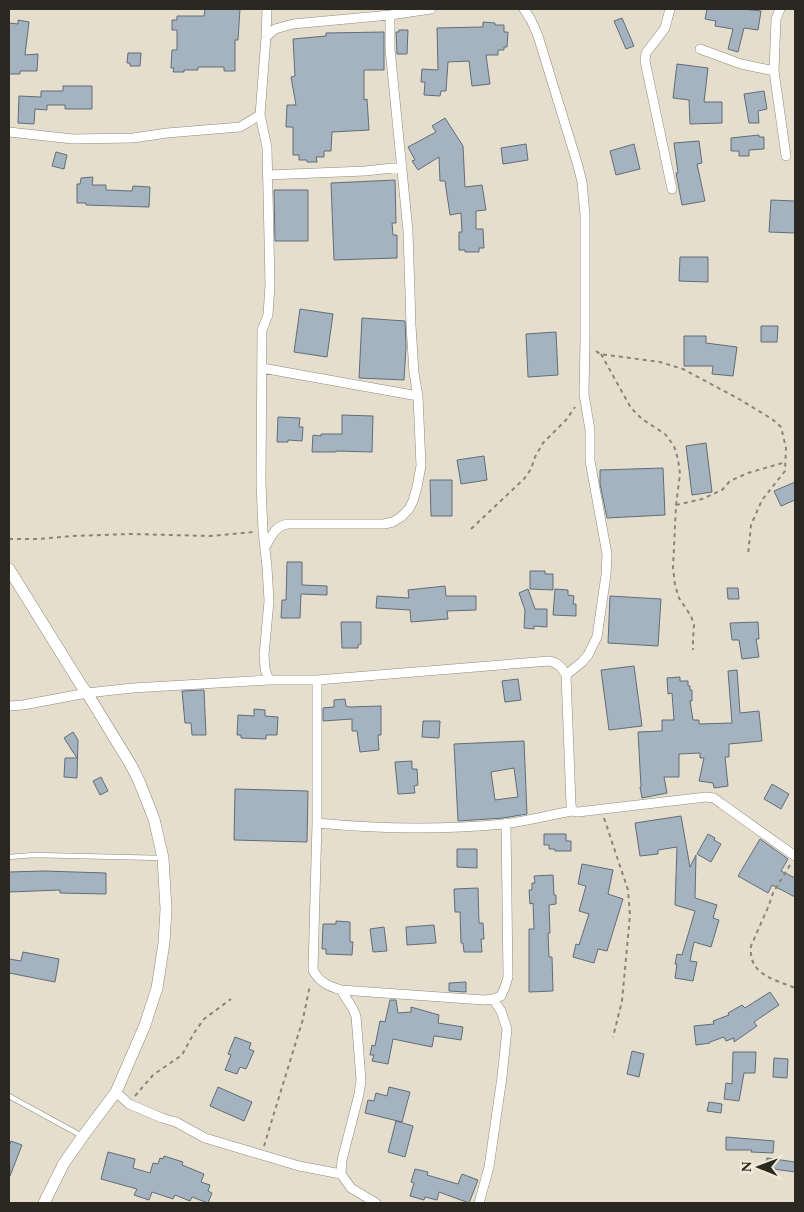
<svg xmlns="http://www.w3.org/2000/svg" width="804" height="1212" viewBox="0 0 804 1212" font-family="Spectral,serif">
<style>
.building{fill:#a4b3bf;stroke:#606d78;fill-rule:evenodd}
.lines{fill:none;stroke-linecap:round;stroke-linejoin:round}
.service-casing{stroke:#908a7a;stroke-width:5.5}
.minor-casing{stroke:#908a7a;stroke-width:10}
.tertiary-casing{stroke:#908a7a;stroke-width:12}
.path{stroke:#8a8579;stroke-width:2;stroke-dasharray:4 4;stroke-linecap:butt}
.service{stroke:#fff;stroke-width:4.5}
.minor{stroke:#fff;stroke-width:9}
.tertiary{stroke:#fff;stroke-width:11}
</style>
<rect width="100%" height="100%" fill="#e5decd"/>
<path class="building" d="M205 9H240L238 40H235V71H224V67H198V70H184V72H173L174 68H171L172 50H177V30H172V20H177V16H204Z
M707 9H743L761 11 758 30 744 28 738 52 728 49 733 29 715 26 716 21 705 19Z
M622 18 634 46 626 49 614 21Z
M18 20 29 22 25 55 38 54 37 71H20V74H9V23L18 24Z
M483 22 495 23V25H504V32H508L507 47H504V50H498V55H486L490 84 472 86 469 61 448 62 446 91H441L440 96 424 95 425 82H421L422 69 438 70 437 28 483 27Z
M399 30H408L407 54H397L396 32H399Z
M384 32V70H364V100L367 99 369 130 332 132 331 151H324V157H316L317 162H307V160H299V155H293V127H286L287 105H296L291 77 295 76 293 39 326 36V33Z
M128 53H141L140 66H130V63H127Z
M677 64 708 68 704 102H722V123L690 124 689 100 673 98Z
M63 86H92V109H65V105H47V110L35 109 34 124 18 123 19 96 41 97V91H63Z
M764 91 767 109 758 111 759 123H749L744 94Z
M445 118 463 146 465 187 482 185 486 210 476 211V229H483L484 248H479V252H465V250H459V232H462L461 213 450 215 445 181H440L439 157 418 170 412 161 415 160 408 147 436 132 432 126Z
M759 135V137H764V149L749 150V156H739V151H731V138Z
M699 141 702 163 697 164 705 201 682 205 676 173H678L674 143Z
M526 144 528 160 503 164 501 148Z
M634 144 640 169 616 175 610 151Z
M56 152 67 155 64 169 52 166Z
M93 177 92 185H106V190L132 191 133 186 150 187 149 207 86 205V203H77V184H80L81 178Z
M395 180 396 223H392L393 235H397V258L334 260 331 183Z
M274 190H308V241H275Z
M771 200 795 201V233L769 232Z
M680 257H708V282L679 281Z
M300 309 333 314 327 357 294 352Z
M362 318 405 321 406 346 404 380 359 378Z
M761 326H778L777 342H761Z
M556 332 558 375 528 377 526 334Z
M684 336H706V343L737 347 733 376 712 374 713 366H684Z
M342 415 373 416 372 452 336 451V452H312L313 435 321 436V434H342Z
M278 417 300 418 299 427H303L302 441 288 440V442H277Z
M706 443 712 492 692 495 686 446Z
M484 456 487 480 461 484 457 460Z
M663 468 665 515 607 518 600 484V470Z
M430 480H452V516H431Z
M795 482V500L781 506 774 491Z
M287 562H302V585L327 586V595L301 594 300 618H281L282 600H286Z
M530 571H545V574H553V590L530 589Z
M445 586 446 596H476V610L447 611 448 619 411 622 410 610 376 608 377 596 409 598 408 590Z
M727 588H738L739 599H728Z
M528 589 535 609H547V627L534 626V629L524 628 525 610 519 593Z
M555 589 568 590V595L574 596 573 604H576V616L553 615Z
M610 596 661 599 658 646 608 643Z
M341 622H361V644L358 645V648H342Z
M758 622 759 639H756L759 657 742 659 739 640H732L730 623Z
M634 666 642 726 609 730 601 670Z
M737 670 740 713 759 711 762 741 729 744V757H725L728 786 714 788 713 783 699 781 704 758H700V753L679 754V777H664L667 793 642 798 640 787H641L638 732 662 731V720H674L672 693 668 694 667 678 680 677V681H688V686H690V690H692V701H690L693 720H699V724L732 723 728 671Z
M518 679 521 700 505 702 502 681Z
M204 690 206 735H192L191 723H185L182 691Z
M345 699 346 706 349 707 381 706V735H378L379 750 360 752 357 731H352V719L323 721V708L334 707V700Z
M254 709 265 710V716L278 717 277 735H266V739L241 738V735H237L238 715 254 716Z
M423 721H440L439 738 422 737Z
M73 732 78 740 77 778 64 777 65 758H77L64 738Z
M524 741 527 814 503 818 458 821 454 744ZM514 768 518 797 495 800 491 772Z
M412 761V769H417L418 785 414 786 415 793 398 794 395 762Z
M101 777 108 791 100 795 93 781Z
M772 784 789 794 781 809 764 799Z
M235 789 308 791 307 842 234 840Z
M681 816 690 867 696 855 695 898 717 905 713 918 719 920 711 947 694 942 690 961 697 962 693 981 675 978 677 964H675L677 954 682 955 695 911 675 905 677 847 658 850V854L640 856 635 823Z
M544 834H566V841H571V851H555V849H549V845H544Z
M708 834 715 838 714 840 721 844 711 862 697 854Z
M760 839 788 859 781 871 795 878V897L772 885 768 893 738 876Z
M457 849H477V868L457 867Z
M582 864 613 870 608 894 623 899 607 951 598 949 594 963 573 957 576 944 579 945 589 914 579 911 586 886 578 884Z
M44 871 106 873V894L60 893V890L9 892V872Z
M553 875 554 895H556V904L549 905 550 933H548L549 957H552L553 991 529 992V929H534L533 903 530 904 529 890H532V883H535L534 876Z
M478 888 479 923H483L484 939H481L482 952H464L463 943H461L460 912H455L454 889Z
M336 921 350 922V942H353L352 955 326 954V949H322L323 924H336Z
M434 925 436 943 407 945 406 927Z
M384 927 387 951 373 952 370 929Z
M23 952 59 959 55 982 9 973V959L21 961Z
M466 982V992L449 991V983Z
M770 992 779 1005 754 1022 757 1026 734 1042V1038L726 1041 724 1037 710 1042V1043L696 1045 694 1026 714 1024 713 1021 729 1015 728 1013 742 1005 745 1008Z
M390 1000H396L398 1013 411 1012V1007L439 1015 438 1023 463 1027 461 1040 435 1036H434L432 1047 393 1039 388 1064 372 1061 374 1055H370L372 1045 375 1046 380 1021 385 1022Z
M235 1037 251 1043 249 1049 254 1051 246 1069 240 1067 237 1074 225 1070 231 1055 228 1054Z
M632 1051 644 1054 639 1077 627 1074Z
M733 1052H756L755 1073H744L739 1101 724 1099 726 1083 732 1084Z
M774 1058 788 1059 787 1078 773 1077Z
M218 1087 252 1102 244 1121 210 1106Z
M389 1087 410 1092 402 1122 365 1113 368 1100 374 1101 376 1093 387 1096Z
M709 1102 722 1104 721 1113 707 1111Z
M396 1121 413 1126 405 1157 388 1152Z
M726 1137 774 1141 773 1153 751 1152 752 1150H726Z
M11 1141 22 1145 10 1176 9 1147Z
M108 1152 135 1159 133 1168 150 1173 153 1163 158 1164 160 1158 163 1159 164 1156 183 1162 182 1165 204 1174 201 1182 210 1185 208 1191 212 1193 208 1203 192 1197 190 1201 175 1195 173 1199 152 1192 149 1200 134 1195 137 1189 101 1179Z
M767 1158 795 1162V1172L766 1168Z
M415 1169 428 1172 427 1175 458 1184 462 1174 478 1180 469 1203 439 1192 437 1200 425 1197 424 1200 410 1196 414 1183 411 1182Z"/>
<g class="lines">
<g class="service-casing">
<path id="service" d="M9 857 34 855 161 858
M9 1096 82 1136"/>
</g>
<g class="minor-casing">
<path id="minor" d="M524 9 531 20 538 36 578 166 582 182 585 215V340L584 394 590 430V461L607 554 606 575 597 637 588 655 582 662 566 675
M670 9 665 28 646 53 645 61 672 189
M780 9 776 19 774 71 786 156
M266 37 275 29 293 24 390 15 431 9
M700 49 741 64 774 71
M260 115 267 147 270 285 268 315 262 330 261 483 263 531 267 567 269 601 264 655 265 669 269 680
M9 132 73 139 133 138 167 133 240 127 260 115 266 37 267 9
M267 175 365 171 402 167
M262 368 418 396
M265 547C272 536 274 527 287 524H384L393 522 401 517 409 509 413 501 417 487 421 466 418 396 414 373 411 325 408 231 390 49V15
M317 680V823L313 970C319 982 328 986 341 990L484 1000 493 999 501 996 505 987 508 977 506 823
M9 706 23 705 87 693 133 688 269 680H317L549 661C558 663 562 667 566 675L571 804 572 811 578 812 706 797 714 798 722 804 795 856
M317 823C379 829 442 830 504 824 527 821 549 815 572 811
M341 990 353 1009 356 1016 361 1080 359 1094 342 1160 341 1174 351 1188 376 1203
M116 1092 129 1104 162 1118 176 1122 205 1138 299 1166 341 1174
M479 1203 489 1167 502 1077 507 1029 501 1011 493 999"/>
</g>
<g class="tertiary-casing">
<path id="tertiary" d="M9 569 81 685 87 693 131 765 139 781 154 819 163 858 166 909 164 943 157 988 145 1025 116 1092 83 1136 64 1163 44 1203"/>
</g>
<path class="path" d="M596 351 600 354 660 362 683 369 739 399 772 419 781 427 786 448 785 471 762 500 751 525 748 555
M601 354 631 408 642 419 665 434 674 446 678 459 680 474 676 505 673 568 675 585 679 598 691 616 694 625 693 639V650
M676 505 702 499 722 490 730 481 748 473 786 462
M471 529 524 479 531 469 535 457 543 443 566 420 575 407
M9 539H39L73 536 130 534 210 536 254 532
M604 818 628 890 630 915 622 1001 613 1037
M790 865 773 893 769 905 751 946C748 975 774 979 795 988
M135 1096 153 1075 182 1055 194 1033 204 1019 231 999
M264 1146 303 1019 310 985"/>
<use href="#service" class="service"/>
<use href="#minor" class="minor"/>
<use href="#tertiary" class="tertiary"/>
</g>
<rect width="804" height="1212" fill="none" stroke="#2b2821" stroke-width="20"/>
<g transform="translate(759 1167) rotate(271)" stroke="#f3ebda" stroke-width="4" paint-order="stroke">
<path d="M0-4L9 19L0 12L-9 19Z" fill="#2b2821"/>
<text y="-8" font-size="14" font-weight="bold" text-anchor="middle" fill="#2b2821">N</text>
</g>
</svg>
